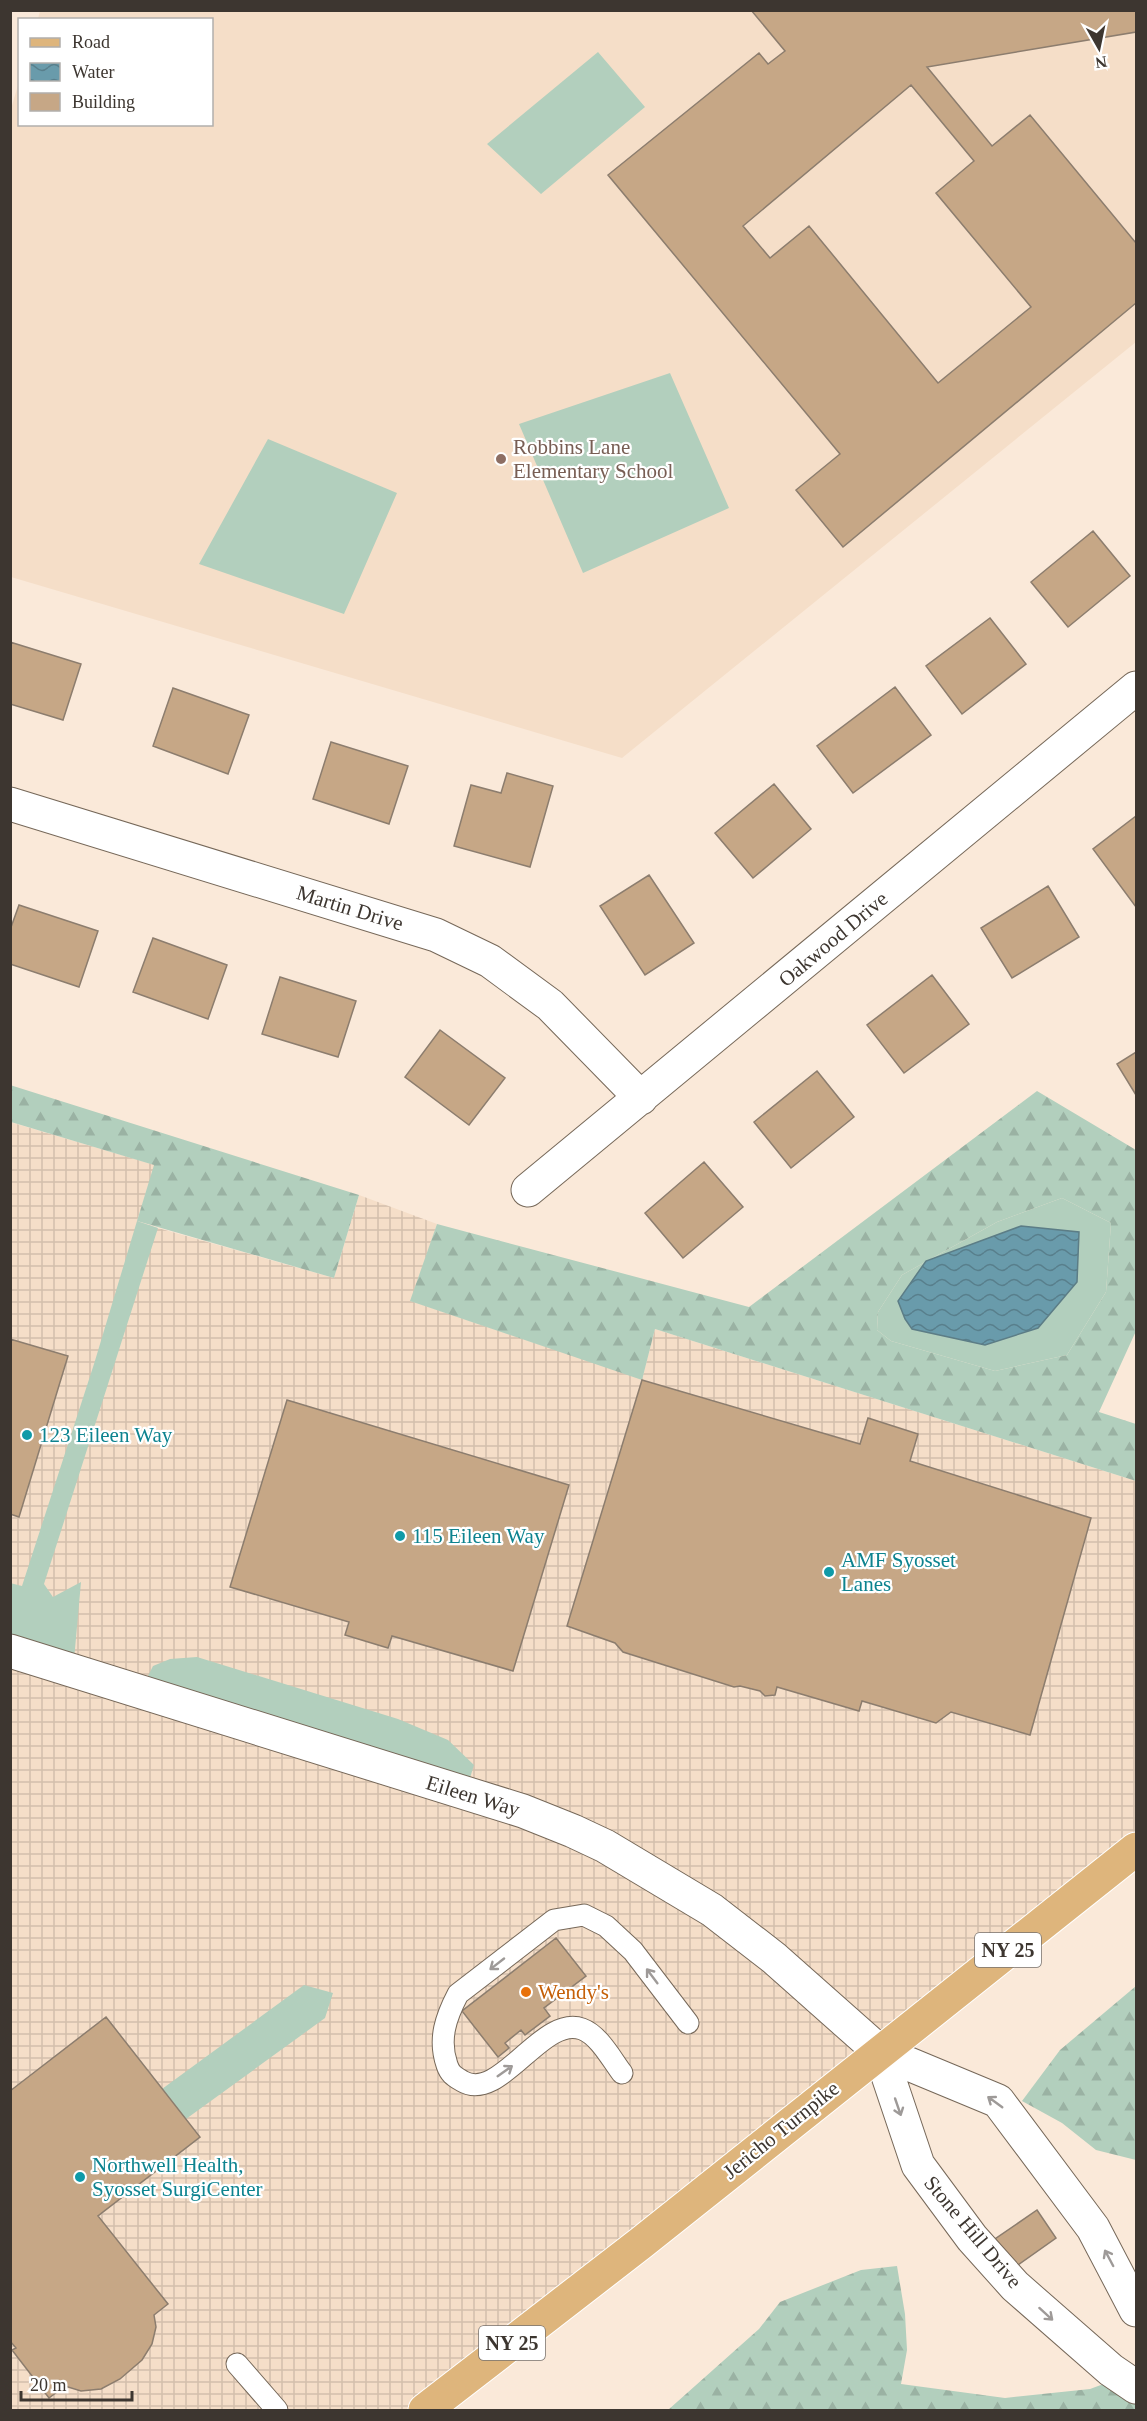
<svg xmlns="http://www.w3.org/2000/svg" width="1147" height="2421" viewBox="0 0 1147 2421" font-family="'Times New Roman',serif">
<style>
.built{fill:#f5dec8}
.industrial{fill:url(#industrial-grid)}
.grass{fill:#b2cfbd}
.forest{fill:url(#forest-firs);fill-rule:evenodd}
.water{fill:url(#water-waves);stroke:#5c7d86;stroke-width:1.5}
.building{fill:#c6a786;stroke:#8c7d6e;stroke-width:1.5;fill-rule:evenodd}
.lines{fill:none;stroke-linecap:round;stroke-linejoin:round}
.service-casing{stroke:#766859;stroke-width:23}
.minor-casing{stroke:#766859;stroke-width:35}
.primary-casing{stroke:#fff;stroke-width:35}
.service{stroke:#fff;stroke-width:21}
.minor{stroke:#fff;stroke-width:33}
.primary{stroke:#deb57c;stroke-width:33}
.oneway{stroke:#9e9a98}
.education-dot{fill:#8d6e63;stroke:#fff;stroke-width:2}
.culture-dot{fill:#0f9aa8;stroke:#fff;stroke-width:2}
.food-dot{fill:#e8710a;stroke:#fff;stroke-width:2}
.labels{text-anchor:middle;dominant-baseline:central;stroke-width:4.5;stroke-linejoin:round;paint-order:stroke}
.shield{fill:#fff;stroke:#77726e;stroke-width:1.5}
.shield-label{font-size:20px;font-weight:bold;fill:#3d3630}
.education-label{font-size:21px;fill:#785e54;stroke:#fff;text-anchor:start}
.street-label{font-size:21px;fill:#3d3630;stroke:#fff}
.culture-label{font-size:21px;fill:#0d838f;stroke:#fff;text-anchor:start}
.food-label{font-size:21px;fill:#c56008;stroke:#fff;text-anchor:start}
</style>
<defs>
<pattern id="industrial-grid" width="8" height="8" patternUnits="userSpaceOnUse" patternTransform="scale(1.5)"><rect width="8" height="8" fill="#f5dec8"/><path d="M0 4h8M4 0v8" fill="none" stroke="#d3bfac"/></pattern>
<pattern id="forest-firs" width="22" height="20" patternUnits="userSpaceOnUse" patternTransform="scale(1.5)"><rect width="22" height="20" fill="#b2cfbd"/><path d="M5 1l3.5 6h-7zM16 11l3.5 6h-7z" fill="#9ab2a3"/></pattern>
<pattern id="water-waves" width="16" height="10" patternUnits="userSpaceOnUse" patternTransform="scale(1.5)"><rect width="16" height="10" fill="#699bab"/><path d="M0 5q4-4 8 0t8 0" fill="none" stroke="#587f8c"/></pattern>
</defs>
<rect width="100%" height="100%" fill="#fae9d9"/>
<path class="built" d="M40 11H1136V342L622 758 11 577 10 112 19 82 20 124H212V20L38 19Z"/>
<path class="industrial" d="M10 1122 155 1165 137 1221 158 1228 334 1278 359 1195 437 1224 411 1301 642 1379 655 1329 1136 1481V1841L421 2410H11Z"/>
<path class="grass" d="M598 52 645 107 541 194 487 144Z
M670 373 729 508 583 573 519 424Z
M268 439 397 493 344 614 199 564Z
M1062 1198 1111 1223 1106 1292 1067 1355 995 1371 891 1341 877 1330 878 1312 902 1275 997 1222Z
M137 1221 158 1228 44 1584 53 1597 81 1582 73 1671 11 1651 10 1583 22 1586 94 1364Z
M197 1657 398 1719 448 1740 474 1765 465 1794 140 1692 153 1666 170 1659Z
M304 1985 333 1993 325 2018 186 2119 162 2089Z"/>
<path class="forest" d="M10 1085 359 1195 334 1278 137 1221 154 1165 11 1122Z
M1037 1091 1136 1150V1331L1099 1412 1136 1424V1481L655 1329 642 1380 410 1301 437 1224 749 1307ZM1062 1198 1111 1223 1106 1292 1067 1355 995 1371 891 1341 877 1330 878 1312 902 1275 997 1222Z
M1136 1986V2160L1096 2150 1062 2123 1022 2101 1060 2050Z
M897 2266 905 2314 907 2350 901 2384 1005 2398 1090 2389 1136 2372V2410H668L759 2329 780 2302 861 2270Z"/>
<path class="water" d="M1021 1226 1079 1232 1077 1282 1038 1328 985 1345 912 1329 905 1319 898 1301 926 1261Z"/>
<path class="building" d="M751 10H1136V32L927 67 992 146 1030 115 1136 243V303L843 547 796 490 840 454 608 175 759 53 768 64 785 51ZM911 85 974 161 936 193 1031 307 938 383 809 226 770 258 743 226Z
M1093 531 1130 576 1068 627 1031 582Z
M990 618 1026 664 962 714 926 666Z
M10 642 81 664 63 720 10 704Z
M895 687 931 735 853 793 817 746Z
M173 688 249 715 228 774 153 746Z
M331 742 408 766 389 824 313 799Z
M507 773 553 786 530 867 454 846 471 785 501 793Z
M774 784 811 829 753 878 715 833Z
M1136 816V907L1093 849Z
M649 875 694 943 645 975 600 906Z
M1048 886 1079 937 1012 978 981 928Z
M19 905 98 931 79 987 10 964V930Z
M153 938 227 965 208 1019 133 992Z
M932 975 969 1024 904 1073 867 1025Z
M280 977 356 1001 338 1057 262 1034Z
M440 1030 505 1078 469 1125 405 1077Z
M1136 1052V1095L1117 1064Z
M817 1071 854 1117 791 1168 754 1122Z
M704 1162 743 1207 683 1258 645 1213Z
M10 1339 68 1356 19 1517 10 1514Z
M642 1380 860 1444 868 1418 918 1434 910 1461 1091 1518 1030 1735 951 1712 936 1723 862 1701 859 1711 777 1687 775 1695 765 1696 760 1691 740 1686 734 1687 623 1652 615 1643 567 1626Z
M287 1400 569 1485 513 1671 392 1636 388 1648 345 1635 349 1622 230 1587Z
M556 1938 586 1976 544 2008 550 2016 525 2035 521 2030 505 2043 509 2048 498 2057 462 2011Z
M106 2017 200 2137 98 2216 168 2304 154 2315 156 2327 152 2344 142 2360 120 2379 101 2389 81 2391 65 2386 49 2398 12 2350 16 2348 10 2341V2091Z
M1037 2210 1056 2238 1011 2270 992 2241Z"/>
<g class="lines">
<g class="service-casing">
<path id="service" d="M622 2073C612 2060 599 2035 582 2029 542 2014 500 2104 462 2081 454 2076 450 2074 447 2065 438 2039 446 2017 458 1994L554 1920 584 1915 606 1926 633 1951 688 2023
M237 2364 277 2410"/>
</g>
<g class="minor-casing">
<path id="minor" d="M10 804 436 935 490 961 550 1005 641 1098
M528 1190 1136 688
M10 1651 523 1811 573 1831 605 1846 712 1910 774 1958 880 2052 998 2101 1093 2228 1136 2310
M880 2052 918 2165 972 2238 1015 2286 1111 2370 1136 2387"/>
</g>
<g class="primary-casing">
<path id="primary" d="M425 2410 641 2243 1136 1849"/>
</g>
<use href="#service" class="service"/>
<use href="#minor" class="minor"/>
<use href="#primary" class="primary"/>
</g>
<defs><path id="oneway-shaft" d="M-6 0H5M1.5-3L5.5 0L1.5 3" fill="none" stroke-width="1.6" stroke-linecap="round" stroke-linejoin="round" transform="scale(1.5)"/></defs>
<g class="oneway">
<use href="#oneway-shaft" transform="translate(497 1964) rotate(142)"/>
<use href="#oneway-shaft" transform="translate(652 1976) rotate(-127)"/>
<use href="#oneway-shaft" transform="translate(505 2071) rotate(-35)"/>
<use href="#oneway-shaft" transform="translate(995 2102) rotate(-144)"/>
<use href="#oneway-shaft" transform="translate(898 2107) rotate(71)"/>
<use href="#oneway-shaft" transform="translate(1109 2258) rotate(-118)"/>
<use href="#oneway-shaft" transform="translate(1046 2314) rotate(42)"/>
</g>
<circle class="education-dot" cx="501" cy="459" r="6"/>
<g class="culture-dot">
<circle cx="27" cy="1435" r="6"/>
<circle cx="400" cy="1536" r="6"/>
<circle cx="829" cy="1572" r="6"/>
<circle cx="80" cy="2177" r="6"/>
</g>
<circle class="food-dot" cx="526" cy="1992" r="6"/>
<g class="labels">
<g class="shield">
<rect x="975" y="1933" width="66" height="34" rx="4.5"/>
<rect x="479" y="2326" width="66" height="34" rx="4.5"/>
</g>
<g class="shield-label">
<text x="1008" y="1950">NY 25</text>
<text x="512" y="2343">NY 25</text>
</g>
<g class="education-label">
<text x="513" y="447">Robbins Lane<tspan x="513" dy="24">Elementary School</tspan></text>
</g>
<g class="street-label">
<text transform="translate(350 908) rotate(17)">Martin Drive</text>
<text transform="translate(833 939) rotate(-40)">Oakwood Drive</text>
<text transform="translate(473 1796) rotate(17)">Eileen Way</text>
<text transform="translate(781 2130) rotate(-39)">Jericho Turnpike</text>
<text transform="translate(973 2232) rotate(50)">Stone Hill Drive</text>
</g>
<g class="culture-label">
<text x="39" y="1435">123 Eileen Way</text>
<text x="412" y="1536">115 Eileen Way</text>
<text x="841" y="1560">AMF Syosset<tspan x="841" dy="24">Lanes</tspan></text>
<text x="92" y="2165">Northwell Health,<tspan x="92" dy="24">Syosset SurgiCenter</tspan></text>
</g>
<g class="food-label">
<text x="538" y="1992">Wendy's</text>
</g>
</g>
<rect width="1147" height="2421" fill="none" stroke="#3d3630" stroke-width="24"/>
<rect x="18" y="18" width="195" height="108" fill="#ffffff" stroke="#b1afac" stroke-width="1.5"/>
<rect x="30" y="38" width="30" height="9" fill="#deb57c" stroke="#b1afac" stroke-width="1.5"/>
<text x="72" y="48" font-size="18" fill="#3d3630">Road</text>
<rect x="30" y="63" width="30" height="18" fill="url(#water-waves)" stroke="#b1afac" stroke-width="1.5"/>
<text x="72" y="78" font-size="18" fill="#3d3630">Water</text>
<rect x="30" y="93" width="30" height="18" fill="#c6a786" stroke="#b1afac" stroke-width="1.5"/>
<text x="72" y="108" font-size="18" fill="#3d3630">Building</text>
<g transform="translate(1099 48) rotate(171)" stroke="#ffffff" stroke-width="4.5" paint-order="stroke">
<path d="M0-4.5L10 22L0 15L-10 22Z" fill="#3d3630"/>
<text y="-9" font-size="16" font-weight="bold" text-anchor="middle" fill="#3d3630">N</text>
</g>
<path d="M21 2391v9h111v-9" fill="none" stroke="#3d3630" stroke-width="3"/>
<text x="30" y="2391" font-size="18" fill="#3d3630" stroke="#ffffff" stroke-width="4.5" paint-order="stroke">20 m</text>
</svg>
